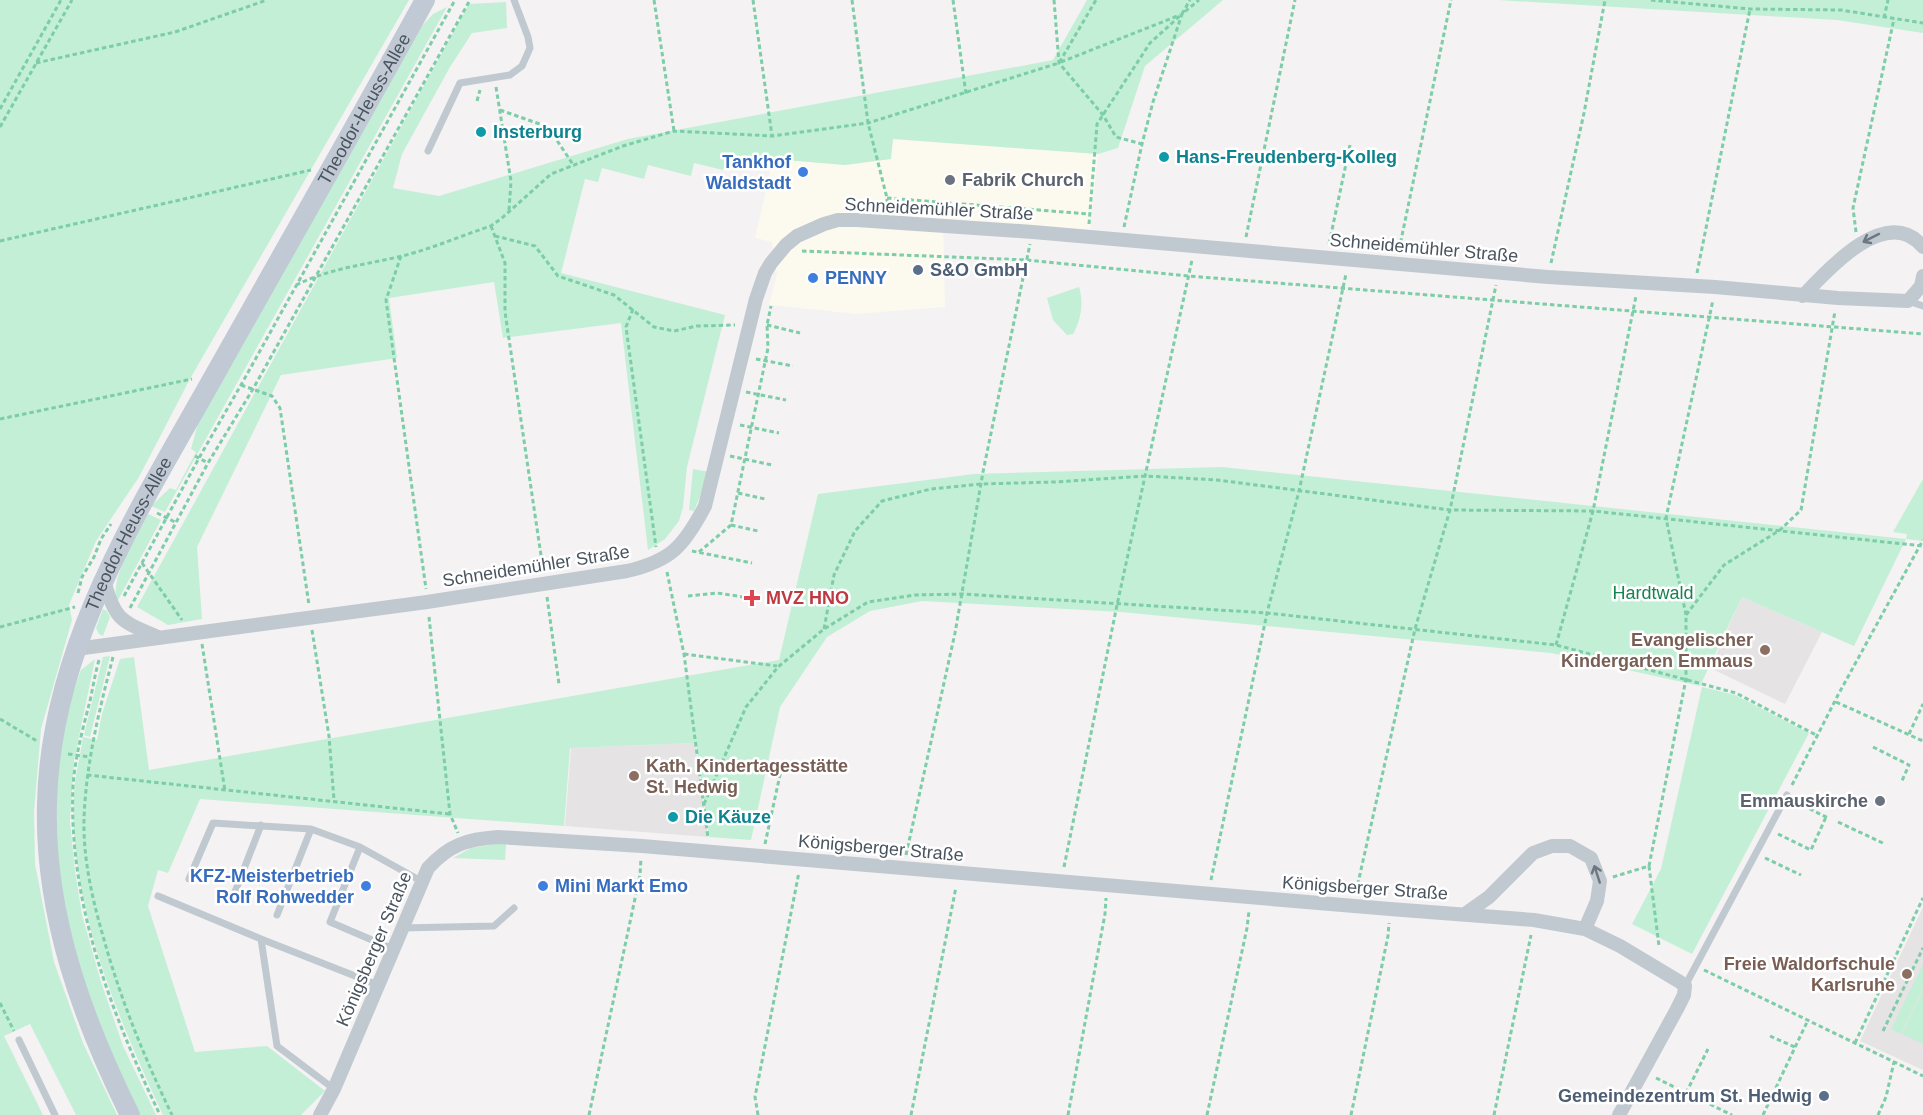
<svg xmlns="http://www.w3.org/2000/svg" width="1923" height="1115" viewBox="0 0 1923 1115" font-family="Arial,sans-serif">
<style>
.commercial{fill:#fcf9ee}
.education{fill:#e5e3e4}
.green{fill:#c3efd6}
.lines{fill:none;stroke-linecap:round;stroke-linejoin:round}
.path{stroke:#7ccda8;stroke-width:3;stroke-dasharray:4.5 3;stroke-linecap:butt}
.service{stroke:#c0c9d0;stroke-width:7}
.minor{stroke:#c0c9d0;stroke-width:14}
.secondary{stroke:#c1c9d5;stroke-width:20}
.oneway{stroke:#6d7781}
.culture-dot{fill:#0f9aa8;stroke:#fff;stroke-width:2}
.shop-dot{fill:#3f7fe0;stroke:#fff;stroke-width:2}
.worship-dot{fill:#6b7280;stroke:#fff;stroke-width:2}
.service-dot{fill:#5c6f8a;stroke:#fff;stroke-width:2}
.health-dot{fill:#e0444e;stroke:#fff;stroke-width:2}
.education-dot{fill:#8d6e63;stroke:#fff;stroke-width:2}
.labels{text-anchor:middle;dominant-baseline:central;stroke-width:5;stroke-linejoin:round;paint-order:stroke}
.street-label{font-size:18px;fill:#4a545f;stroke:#fff}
.culture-label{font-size:18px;font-weight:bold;fill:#0d838f;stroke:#fff;text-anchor:start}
.shop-label{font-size:18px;font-weight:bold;fill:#366cbe;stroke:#fff;text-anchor:end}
.worship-label{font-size:18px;font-weight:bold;fill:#5b616d;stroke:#fff;text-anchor:start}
.service-label{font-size:18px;font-weight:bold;fill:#4e5e75;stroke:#fff;text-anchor:start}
.park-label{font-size:18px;fill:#1a8151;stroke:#fff}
.health-label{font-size:18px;font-weight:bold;fill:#be3a42;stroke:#fff;text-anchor:start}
.education-label{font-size:18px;font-weight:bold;fill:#785e54;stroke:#fff;text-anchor:end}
</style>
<rect width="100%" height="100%" fill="#f4f2f2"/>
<path class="commercial" d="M893 139 1098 154 1090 230 943 219 945 307 856 314 769 305 777 274 772 242 755 238 773 159 845 165 891 159Z"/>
<path class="education" d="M1742 597 1822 632 1785 704 1710 668Z
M695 743 708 837 565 826 571 748Z
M1923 907V1070L1860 1041Z"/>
<path class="green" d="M0 0H409L191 377 139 477 96 541 69 605 72 620 41 729 34 812 35 864 54 962 83 1043 117 1115H76L30 1024 4 1036 43 1115H0Z
M1087 0H1223L1145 66 1118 148 1098 154 893 139 891 159 845 165 773 159 771 168 727 157 723 170 694 163 691 176 648 165 644 179 602 168 598 182 585 179 561 273 725 315 687 467 683 507 679 521 665 539 648 550 621 323 503 338 494 282 389 298 397 358 281 375 197 547 202 619 168 625 137 607 469 4 506 2 507 28 472 33 450 67 402 154 393 188 439 196 628 139 1053 60Z
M1498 0H1923V33L1837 20Z
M447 7 165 512 151 506 170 488 176 490 196 452 191 449 198 423 421 27 433 14Z
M1079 287C1084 303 1081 320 1073 334L1067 335 1053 320 1047 298Z
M1222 467 1906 539 1907 534 1893 532 1923 479V541L1906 539 1854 646 1742 597 1700 686 1551 653 1121 612 922 601 870 611 827 637 780 707 751 840 709 837 696 743 570 748 564 826 200 799 168 873 158 870 148 906 195 1052 267 1046 325 1091 301 1115H163C117 1016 64 893 75 782 77 767 81 752 83 737L97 740 102 714 120 659 134 657 149 770 779 660 818 494 974 474Z
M693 469 710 472 694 511 689 510Z
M148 514 161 520 117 602C109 578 137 536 148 514Z
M103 609 107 611 110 617 103 636 99 634 96 628Z
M110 656 90 737 84 735 103 657Z
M95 659 74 761 70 821 75 871 82 915 101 982 123 1046 156 1115H140L107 1048 85 987 64 908 56 845 57 769 68 706 81 670Z
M1702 687 1735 695 1809 733 1692 954 1632 924 1661 869Z
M495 844H506L505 860 453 858 471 848Z
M1923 964V988L1901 1034 1891 1029Z
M1923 990V1044L1902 1034Z"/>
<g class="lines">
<path class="path" d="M654 0 674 131
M753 0 772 136
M852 0 868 123 887 198V208
M953 0 966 94
M1054 0 1059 63 1103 115 1116 137 1142 144
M1651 0 1750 9 1841 10 1923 23
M1884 18 1888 0
M1061 62 1180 15
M36 63 175 32 267 0
M496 87 511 181 509 210
M477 101 480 90
M0 109 61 0
M500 110 548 127 574 166
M0 127 72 0
M887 198 1089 214
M1089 224 1097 124 1150 43 1182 14 1190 0
M491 226 505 263V312L543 569
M1124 227 1142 144 1153 102 1182 14 1199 0
M1856 232 1853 208 1894 19
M495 236 535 246 558 276 614 295 654 327 674 331 697 326 735 325
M1246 237 1295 0
M0 241 311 170
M1329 244 1350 145
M1399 250 1451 0
M802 251 1027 260 1188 276 1923 334
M401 256 386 300 426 589
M1551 263 1584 113 1605 0
M1697 273 1750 9
M296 285C328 269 363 265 398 257 429 250 460 236 491 226L502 218 551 174 623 146 674 131 772 136 868 123 1059 63 1096 0
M633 309 626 327 656 547
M767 325 800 333
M756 359 793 366
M241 385 272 396 280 408 309 605
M746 392 786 400
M0 419 192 379
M740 425 779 433
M195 456 208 463
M730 456 772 465
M738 493 765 499
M157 513 177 523
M731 525 758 531
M692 551 752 563
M699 552 731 525 768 348 767 325 771 306
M142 563 182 620
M667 572 684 654 708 838
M78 593 82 577 94 557 101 539 111 524
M124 596 199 458 241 385 455 0
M688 596 717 593 744 597
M547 597 559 684
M130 608 208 463 253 389 470 0
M1686 615 1666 518 1713 300
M429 617 450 814 458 833
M0 627 75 607
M824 629 834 575 855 531 882 501 931 489 981 484 1054 482 1146 476 1217 480 1450 510 1593 511 1923 546
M312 630 329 736 334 800
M202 644 225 791
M1556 645 1593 511 1636 296
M684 654 777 666
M113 657C99 711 86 763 84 819 83 858 92 898 103 936 120 998 144 1057 172 1115
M99 660C95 674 93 687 90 701 83 728 75 757 73 786 68 902 111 1012 160 1115
M1836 702 1923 741
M0 719 37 741
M1909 734 1923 704
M1873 747 1909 765 1901 783
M68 754 90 757
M87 775 449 814
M1792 785 1838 695 1923 540
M1796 802 1828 818
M704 804 746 707 778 667 824 629 868 602 915 595 963 594 1267 613 1556 645 1736 693 1818 736
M1838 822 1885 844
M1778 834 1811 850 1826 817
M765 844 783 761
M906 855 955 633 983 472 1030 244
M1765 858 1801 875
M1649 866 1659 946
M1064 867 1117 605 1192 260
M1613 877 1649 866 1686 679V615L1724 565 1780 530 1801 510 1835 311
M1211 880 1267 613 1299 491 1346 274
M1356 892 1415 629 1450 510 1496 285
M1704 970 1923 1076
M0 1003 14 1031
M1883 1031 1923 948
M1770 1036 1795 1047
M1855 1043 1923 898
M1656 1078 1732 1115
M1686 1093 1708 1049
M589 1115 640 875 641 858
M758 1115 755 1097 799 872
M911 1115 956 887
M1068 1115 1105 914 1106 898
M1207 1115 1247 928 1249 911
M1351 1115 1388 936 1389 923
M1494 1115 1531 935
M1763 1115 1808 1020
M1878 1115 1886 1097 1894 1062"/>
<path class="service" d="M428 151 460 83 510 75 522 66 530 48 528 37 514 0
M1908 301 1923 306
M360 847 330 922 393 949
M189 879 213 823 311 829 360 847 421 881
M158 896 261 939 378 985
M233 897 261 825
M277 915 311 829
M401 928 494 926 514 908
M261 939 277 1046 334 1089
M1685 986 1787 795
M19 1040 55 1115"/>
<path class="minor" d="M1803 296C1828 269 1888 203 1923 247
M104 580C115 622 122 621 160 638
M76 649 427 602 627 571C671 561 684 546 705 506L756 299 765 273 771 263 786 245 797 236 824 224 838 220H857L1033 232 1548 277 1715 287 1838 298 1908 301 1921 286 1923 276
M1465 914 1489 897 1533 853 1552 846H1570L1591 858 1600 881 1597 901 1585 929
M320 1115 334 1089 428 868C449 845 467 839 498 837L642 846 1390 909 1534 920 1585 929 1620 946 1680 982 1685 986 1684 995 1677 1009 1619 1115"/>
<path class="secondary" id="s1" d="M130 1115C82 1018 44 914 47 804 50 644 142 505 218 369 287 246 357 124 425 0"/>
</g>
<defs><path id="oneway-shaft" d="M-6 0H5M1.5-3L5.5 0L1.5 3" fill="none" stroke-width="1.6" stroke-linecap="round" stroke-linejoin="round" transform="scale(1.5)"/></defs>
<g class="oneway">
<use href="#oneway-shaft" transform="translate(1871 238) rotate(153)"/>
<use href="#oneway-shaft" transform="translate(1597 874) rotate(-108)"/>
</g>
<g class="culture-dot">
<circle cx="481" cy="132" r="6"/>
<circle cx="1164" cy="157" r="6"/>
<circle cx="673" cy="817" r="6"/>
</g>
<g class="shop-dot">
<circle cx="803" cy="172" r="6"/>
<circle cx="813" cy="278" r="6"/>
<circle cx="366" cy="886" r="6"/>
<circle cx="543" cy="886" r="6"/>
</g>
<g class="worship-dot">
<circle cx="950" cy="180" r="6"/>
<circle cx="1880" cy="801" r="6"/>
</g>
<g class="service-dot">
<circle cx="918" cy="270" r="6"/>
<circle cx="1824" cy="1096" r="6"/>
</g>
<path class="health-dot" d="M749 589h6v6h6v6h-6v6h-6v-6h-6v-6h6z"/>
<g class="education-dot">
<circle cx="1765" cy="650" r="6"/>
<circle cx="634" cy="776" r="6"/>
<circle cx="1907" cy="974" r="6"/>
</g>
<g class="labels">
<g class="street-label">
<text stroke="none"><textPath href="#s1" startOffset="1096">Theodor-Heuss-Allee</textPath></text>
<text transform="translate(939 209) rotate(3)">Schneidemühler Straße</text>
<text transform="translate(1424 248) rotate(5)">Schneidemühler Straße</text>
<text stroke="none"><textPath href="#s1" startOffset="610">Theodor-Heuss-Allee</textPath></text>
<text transform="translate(536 566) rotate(-9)">Schneidemühler Straße</text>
<text transform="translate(881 848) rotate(5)">Königsberger Straße</text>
<text transform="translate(1365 888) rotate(4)">Königsberger Straße</text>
<text transform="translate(374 949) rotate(-67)">Königsberger Straße</text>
</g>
<g class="culture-label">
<text x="493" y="132">Insterburg</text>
<text x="1176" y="157">Hans-Freudenberg-Kolleg</text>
<text x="685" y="817">Die Käuze</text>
</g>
<g class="shop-label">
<text x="791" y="162">Tankhof<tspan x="791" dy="21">Waldstadt</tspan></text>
<text x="825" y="278" text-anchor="start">PENNY</text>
<text x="354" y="876">KFZ-Meisterbetrieb<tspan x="354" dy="21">Rolf Rohwedder</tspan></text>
<text x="555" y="886" text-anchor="start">Mini Markt Emo</text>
</g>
<g class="worship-label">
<text x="962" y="180">Fabrik Church</text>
<text x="1868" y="801" text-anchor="end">Emmauskirche</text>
</g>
<g class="service-label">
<text x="930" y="270">S&amp;O GmbH</text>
<text x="1812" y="1096" text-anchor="end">Gemeindezentrum St. Hedwig</text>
</g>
<g class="park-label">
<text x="1653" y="593">Hardtwald</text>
</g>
<g class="health-label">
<text x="766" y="598">MVZ HNO</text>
</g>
<g class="education-label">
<text x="1753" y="640">Evangelischer<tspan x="1753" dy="21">Kindergarten Emmaus</tspan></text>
<text x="646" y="766" text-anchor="start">Kath. Kindertagesstätte<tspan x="646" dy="21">St. Hedwig</tspan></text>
<text x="1895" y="964">Freie Waldorfschule<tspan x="1895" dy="21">Karlsruhe</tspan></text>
</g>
</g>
</svg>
